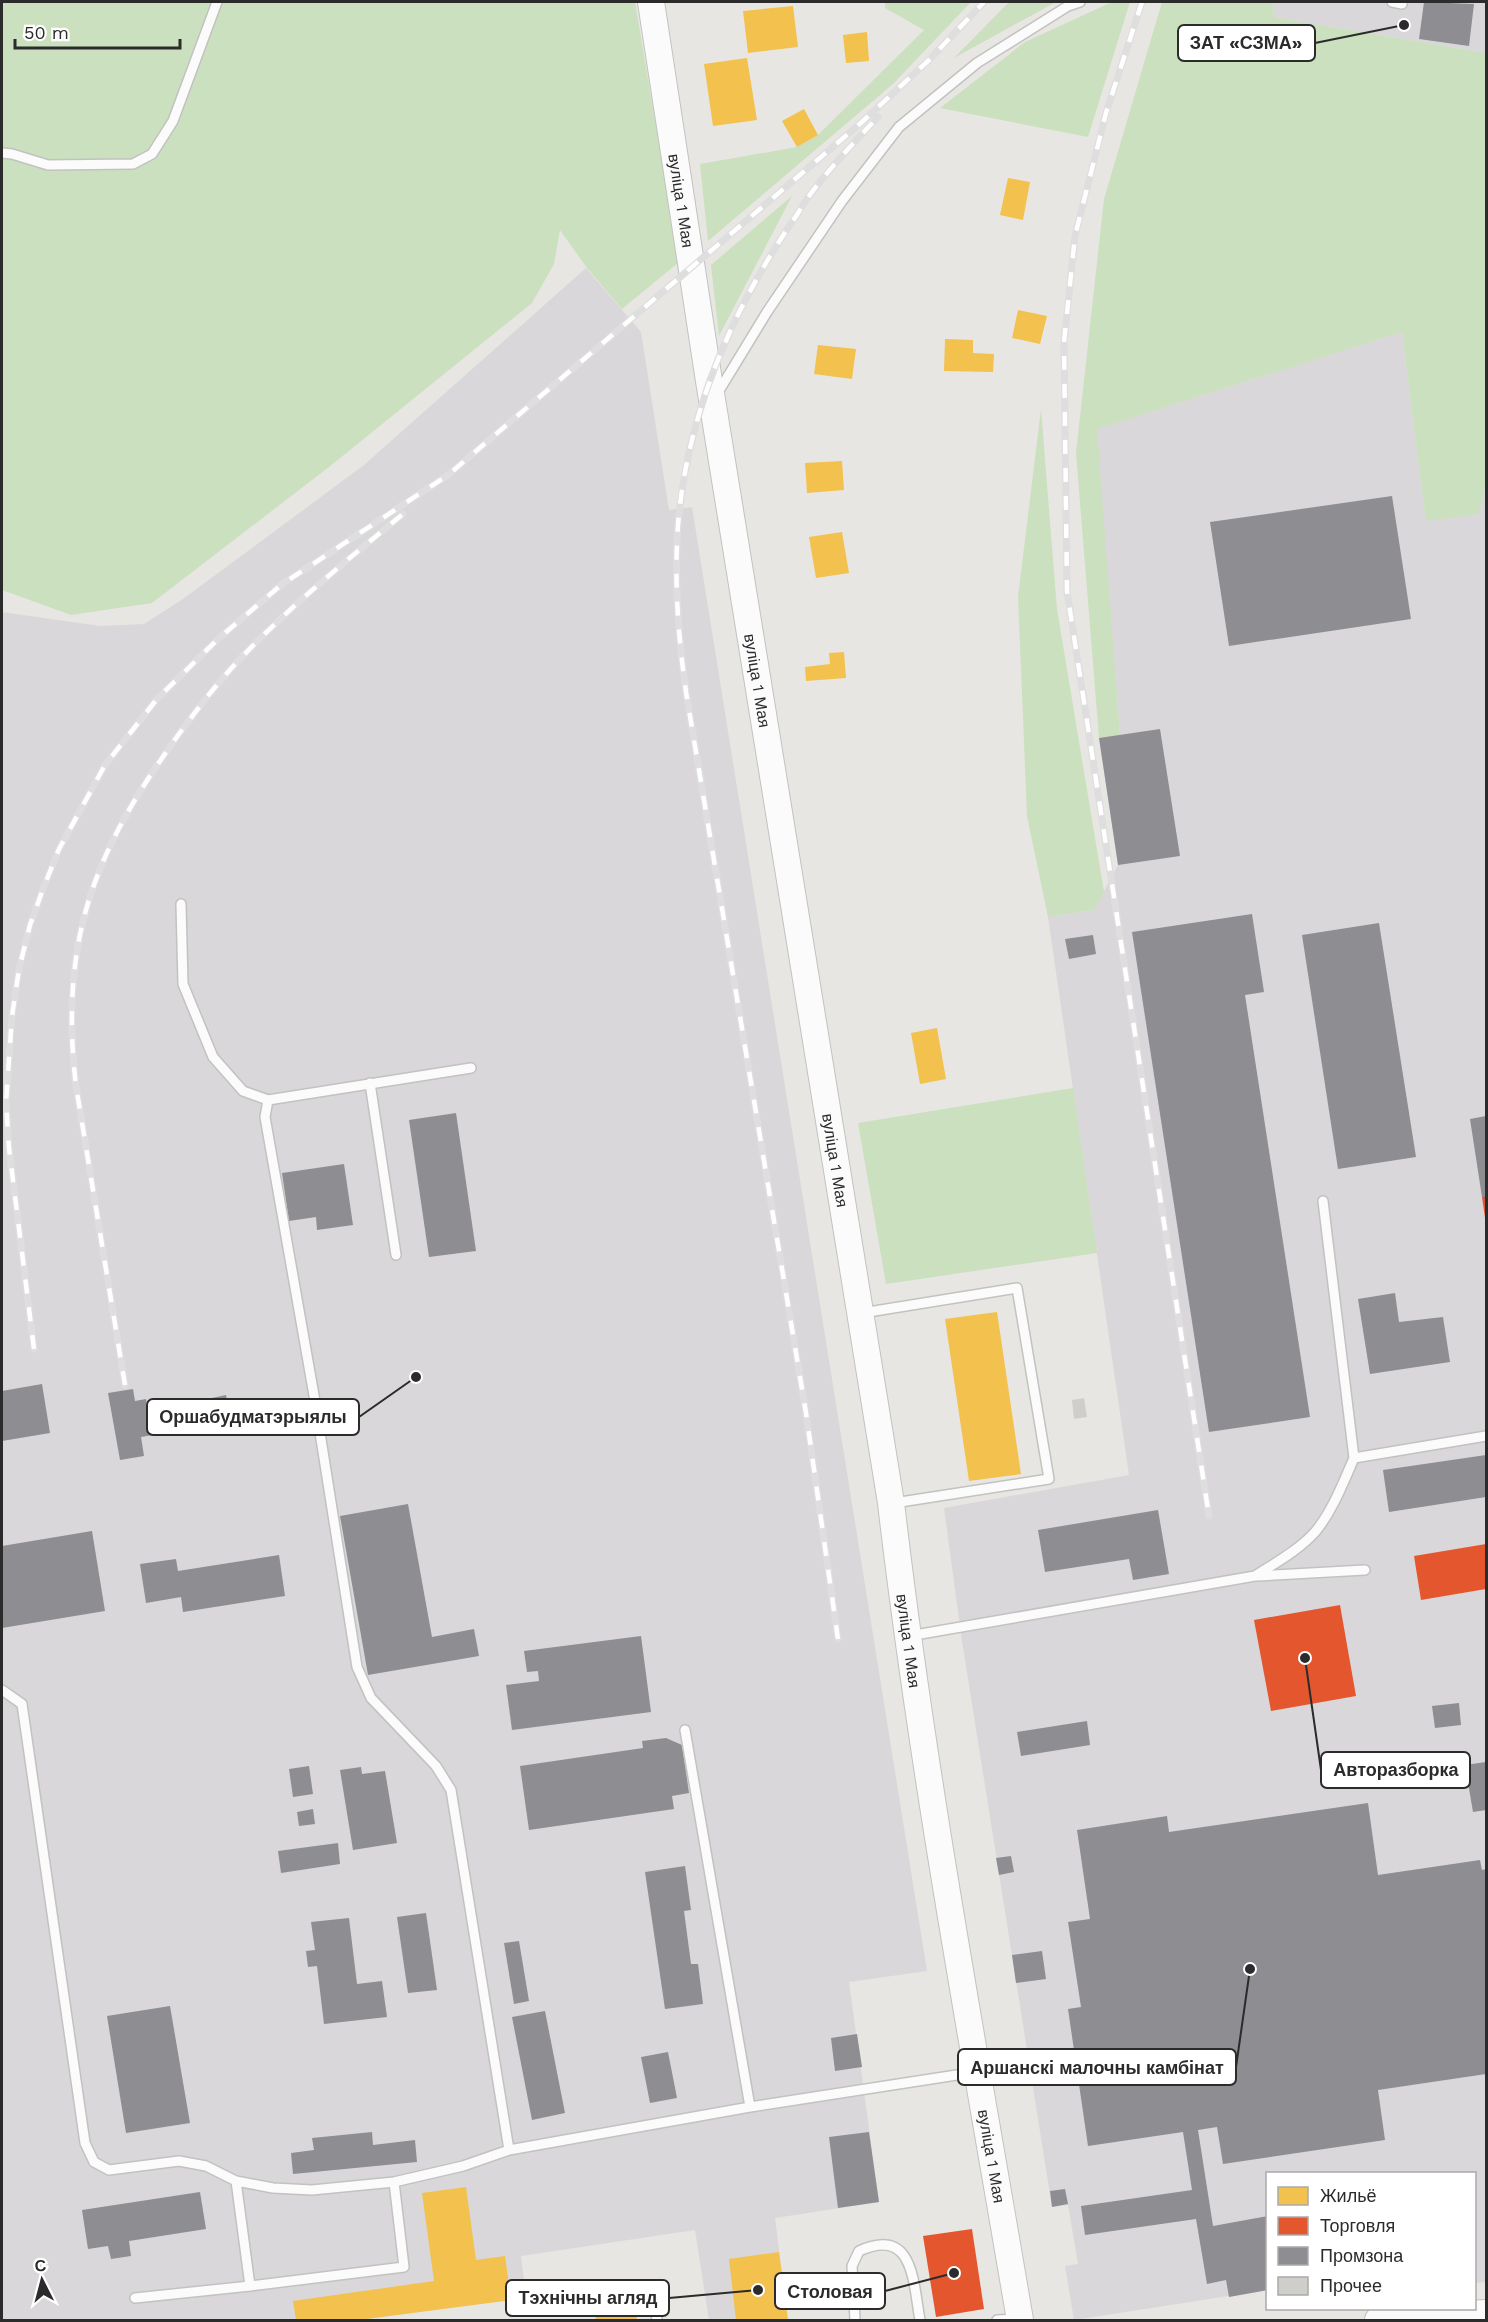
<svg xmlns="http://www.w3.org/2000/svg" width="1488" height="2322" viewBox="0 0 1488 2322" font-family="'Work Sans',sans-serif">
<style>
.industrial{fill:#d9d7d9}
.green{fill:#cbe0bf}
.homes{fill:#f2c14e}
.shops{fill:#e4572e}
.industry{fill:#8d8d92}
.building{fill:#d0cecb}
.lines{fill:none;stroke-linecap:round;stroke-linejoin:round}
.lane-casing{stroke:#c2c2c1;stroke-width:12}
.secondary-casing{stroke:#c2c2c1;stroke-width:28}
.lane{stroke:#fcfbfb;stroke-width:9}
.secondary{stroke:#fcfbfb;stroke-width:26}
.rail-casing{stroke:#dededf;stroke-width:7}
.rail{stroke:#fff;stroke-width:4.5;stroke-dasharray:14;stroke-linecap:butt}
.labels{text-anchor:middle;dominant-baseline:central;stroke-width:6;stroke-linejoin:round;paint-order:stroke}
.street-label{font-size:16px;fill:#2b2b2b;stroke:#fff}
.leader{fill:none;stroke:#2b2b2b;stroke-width:2}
.callout-dot{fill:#2b2b2b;stroke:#fff;stroke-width:2}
.callout{fill:#fff;stroke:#2b2b2b;stroke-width:2}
.callout-label{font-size:18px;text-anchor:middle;font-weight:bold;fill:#2b2b2b}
</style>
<rect width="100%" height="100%" fill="#e8e6e2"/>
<path class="industrial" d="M1273 2H1486V53L1274 17Z
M586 268 641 332 669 510 692 507 927 1971 849 1982 879 2202 775 2218 788 2320H709L695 2230 521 2256 526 2297 359 2320H2V612L100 626 144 624 183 599 364 465Z
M1402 332 1426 520 1479 514 1486 484V2282L1475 2283 1474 2174H1268L1267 2290 1074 2320 1065 2266 1078 2264 1068 2205 1052 2207 962 1641 944 1508 1129 1475 1048 917 1094 910 1118 865 1099 738 1120 734 1096 429Z"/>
<path class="green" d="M2 2H635L679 262 622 309 587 268 560 230 554 264 532 303 329 467 152 603 71 615 2 590Z
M885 2H971L893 84 708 241 700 164 797 147 818 135 924 30 885 8Z
M1009 2H1056L954 58Z
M1112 2H1130L1088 137 940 108 1025 42Z
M1162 2H1273L1274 17 1486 53V484L1479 514 1426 521 1402 332 1097 429 1120 735 1099 738 1076 453 1104 199Z
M792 196 719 336 711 265Z
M1041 409 1057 609 1104 892 1094 910 1048 917 1027 816 1018 597Z
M1073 1088 1097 1253 886 1284 858 1123Z"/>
<path class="homes" d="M793 6 798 47 748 53 743 11Z
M867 32 869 61 846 63 843 35Z
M747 58 757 120 713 126 704 64Z
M804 109 818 135 797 147 782 121Z
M1008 178 1030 182 1023 220 1000 215Z
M1018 310 1047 316 1040 344 1012 338Z
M945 339 973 340V353L994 354 993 372 944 371Z
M818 345 856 349 852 379 814 374Z
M842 461 844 490 807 493 805 463Z
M842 532 849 573 816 578 809 537Z
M844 652 846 678 806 681 805 667 830 664 829 653Z
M937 1028 946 1079 920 1084 911 1033Z
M997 1312 1021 1474 969 1481 945 1319Z
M466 2187 476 2260 505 2256 511 2300 359 2320H296L293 2301 434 2281 422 2193Z
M779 2252 788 2320H736L729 2259Z
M634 2299 637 2320H596L593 2305Z"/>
<path class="shops" d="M1482 1197H1486V1218H1485Z
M1486 1544V1589L1421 1600 1414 1556Z
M1340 1605 1356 1696 1271 1711 1254 1620Z
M972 2229 984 2309 936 2317 923 2236Z"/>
<path class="industry" d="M1424 2 1474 4 1469 46 1419 39Z
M1392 496 1411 619 1229 646 1210 522Z
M1160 729 1180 856 1118 865 1099 738Z
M1252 914 1264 992 1245 995 1310 1417 1209 1432 1132 932Z
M1379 923 1416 1157 1338 1169 1302 935Z
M1093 935 1096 954 1069 959 1065 939Z
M456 1113 476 1251 429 1257 409 1120Z
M1486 1116V1197H1482L1470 1119Z
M344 1164 353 1225 317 1230 316 1217 289 1221 282 1173Z
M1395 1293 1399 1322 1443 1317 1450 1362 1370 1374 1358 1299Z
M42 1384 50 1433 2 1441V1391Z
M133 1389 135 1401 146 1399 147 1407 158 1406 161 1423 185 1419 187 1429 141 1437 144 1456 120 1460 108 1393Z
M226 1395 233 1431 214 1435 212 1426 199 1429 195 1410 208 1407 207 1399Z
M1486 1455V1497L1389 1512 1383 1470Z
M408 1504 432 1637 474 1629 479 1656 368 1675 340 1516Z
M1158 1510 1169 1574 1133 1580 1129 1559 1045 1572 1038 1530Z
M92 1531 105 1611 2 1628V1546Z
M279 1555 285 1596 183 1612 181 1597 146 1603 140 1564 176 1559 178 1571Z
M641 1636 651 1712 512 1730 506 1685 539 1681 538 1671 527 1672 524 1651Z
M1459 1703 1461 1725 1435 1728 1432 1706Z
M1087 1721 1090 1745 1021 1756 1017 1732Z
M666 1738 682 1745 689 1793 672 1796 674 1809 529 1830 520 1766 643 1748 642 1741Z
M1486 1762V1810L1473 1812 1465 1765Z
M309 1766 313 1794 293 1797 289 1769Z
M361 1767 362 1774 385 1771 397 1843 353 1850 340 1770Z
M1368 1803 1378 1875 1480 1860 1482 1870 1486 1869V2074L1378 2090 1385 2140 1223 2164 1217 2127 1198 2130 1213 2226 1268 2216V2290L1229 2297 1226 2280 1207 2284 1196 2219 1085 2235 1081 2206 1192 2190 1183 2132 1088 2146 1068 2009 1081 2007 1068 1922 1090 1919 1077 1830 1167 1816 1169 1832Z
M313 1809 315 1824 299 1826 297 1812Z
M338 1843 340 1864 281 1873 278 1851Z
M1011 1856 1014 1872 999 1875 996 1858Z
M685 1866 691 1910 684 1911 691 1964H698L703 2004 665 2009 645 1872Z
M426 1913 437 1990 408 1993 397 1917Z
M349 1918 357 1984 382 1981 387 2017 324 2024 317 1966 308 1967 306 1951 315 1950 311 1922Z
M519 1941 529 2001 514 2004 504 1943Z
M1042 1951 1046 1979 1016 1983 1012 1955Z
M170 2006 190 2123 126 2133 107 2016Z
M545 2011 565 2113 532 2120 512 2017Z
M857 2034 862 2067 835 2071 831 2038Z
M668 2052 677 2098 650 2103 641 2057Z
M372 2132 373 2145 415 2140 417 2162 293 2174 291 2153 314 2150 312 2138Z
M869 2132 879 2202 838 2208 829 2137Z
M1065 2189 1068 2204 1052 2207 1050 2191Z
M200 2192 206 2229 129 2241 131 2256 111 2259 108 2246 88 2249 82 2210Z"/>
<path class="building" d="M1084 1398 1087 1417 1074 1419 1072 1400Z"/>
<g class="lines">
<g class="lane-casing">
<path id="lane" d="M1392 2 1402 4
M2 153 12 154 48 165 133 164 152 154 173 121 217 2
M717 394 767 312 842 201 899 127 977 63 1068 6 1080 2
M181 904 183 984 213 1057 243 1091 268 1100
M471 1068 268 1100 265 1117 315 1401 357 1667 371 1698 436 1766 451 1790 509 2150
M370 1083 396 1255
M862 1313 1017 1288 1049 1479 894 1503
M1354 1458 1486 1436
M1257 1576 1365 1570
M909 1636 1255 1576C1275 1563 1299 1550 1315 1532 1332 1512 1344 1481 1354 1458L1323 1201
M2 1690 22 1704 85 2143 94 2162 109 2170 179 2161 206 2166 236 2181
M685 1730 750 2107
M250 2286 404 2267 394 2182
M653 2296 657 2320
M135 2298 250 2286 236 2181 273 2188 312 2190 394 2182 463 2166 509 2150 750 2107 976 2072
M855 2320 852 2266 859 2251C914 2226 913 2282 920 2320
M997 2320 1017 2319"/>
</g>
<g class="secondary-casing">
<g id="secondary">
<path id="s1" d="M651 2 709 381 891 1503C923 1777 974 2049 1020 2320"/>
<path d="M1378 2320 1486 2313"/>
</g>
</g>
<use href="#lane" class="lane"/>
<use href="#secondary" class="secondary"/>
<g class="rail-casing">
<path id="rail" d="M1142 2 1106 113 1075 236 1064 342 1067 591 1209 1516
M34 1349 9 1148 6 1102 12 1016 19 969 30 925 43 889 59 849 105 765 157 699 218 639 281 585 448 475 862 122 929 60 984 2
M125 1385 76 1086C69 1027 70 967 86 910 99 863 122 819 148 779 171 744 195 711 221 680 275 618 340 566 403 514
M838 1639 806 1413 686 692C678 636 674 581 678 525 687 415 731 312 792 222 798 214 803 204 809 196 830 168 854 142 878 117"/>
</g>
<use href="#rail" class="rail"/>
</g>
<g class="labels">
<g class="street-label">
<text stroke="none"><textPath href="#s1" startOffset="201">вуліца 1 Мая</textPath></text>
<text stroke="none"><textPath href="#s1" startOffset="687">вуліца 1 Мая</textPath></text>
<text stroke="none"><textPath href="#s1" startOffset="1173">вуліца 1 Мая</textPath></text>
<text stroke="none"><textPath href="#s1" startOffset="1659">вуліца 1 Мая</textPath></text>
<text stroke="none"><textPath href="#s1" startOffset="2181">вуліца 1 Мая</textPath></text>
</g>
</g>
<path class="leader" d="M1404 25L1315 43M416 1377L359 1417M1305 1658L1321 1770M1250 1969L1236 2067M954 2273L885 2291M758 2290L669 2298"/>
<g class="callout-dot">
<circle cx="1404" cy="25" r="6"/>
<circle cx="416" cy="1377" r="6"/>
<circle cx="1305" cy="1658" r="6"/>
<circle cx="1250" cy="1969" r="6"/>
<circle cx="954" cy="2273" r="6"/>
<circle cx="758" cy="2290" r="6"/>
</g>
<g class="callout">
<rect x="1178" y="25" width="137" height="36" rx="6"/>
<rect x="147" y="1399" width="212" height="36" rx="6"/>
<rect x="1321" y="1752" width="149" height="36" rx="6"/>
<rect x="958" y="2049" width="278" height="36" rx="6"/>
<rect x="775" y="2273" width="110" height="36" rx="6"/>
<rect x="506" y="2280" width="163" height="36" rx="6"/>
</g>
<g class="callout-label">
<text x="1246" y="49">ЗАТ «СЗМА»</text>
<text x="253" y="1423">Оршабудматэрыялы</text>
<text x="1396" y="1776">Авторазборка</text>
<text x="1097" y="2074">Аршанскі малочны камбінат</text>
<text x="830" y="2298">Столовая</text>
<text x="588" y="2304">Тэхнічны агляд</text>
</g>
<rect width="1488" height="2322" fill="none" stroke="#2b2b2b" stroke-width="6"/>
<rect x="1266" y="2172" width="210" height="138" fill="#ffffff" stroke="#aaaaaa" stroke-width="1.5"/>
<rect x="1278" y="2187" width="30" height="18" fill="#f2c14e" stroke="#aaaaaa" stroke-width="1.5"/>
<text x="1320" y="2202" font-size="18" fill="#2b2b2b">Жильё</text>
<rect x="1278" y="2217" width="30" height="18" fill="#e4572e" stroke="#aaaaaa" stroke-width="1.5"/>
<text x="1320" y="2232" font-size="18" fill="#2b2b2b">Торговля</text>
<rect x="1278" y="2247" width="30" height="18" fill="#8d8d92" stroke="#aaaaaa" stroke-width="1.5"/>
<text x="1320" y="2262" font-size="18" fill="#2b2b2b">Промзона</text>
<rect x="1278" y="2277" width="30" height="18" fill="#d0cecb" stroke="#aaaaaa" stroke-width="1.5"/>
<text x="1320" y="2292" font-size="18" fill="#2b2b2b">Прочее</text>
<g transform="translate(42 2280) rotate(354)" stroke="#ffffff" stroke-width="4.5" paint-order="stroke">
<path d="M0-4.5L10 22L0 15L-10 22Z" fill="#2b2b2b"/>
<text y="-9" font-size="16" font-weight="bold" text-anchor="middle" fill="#2b2b2b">С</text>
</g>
<path d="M15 39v9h165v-9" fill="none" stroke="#2b2b2b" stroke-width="3"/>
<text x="24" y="39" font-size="18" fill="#2b2b2b" stroke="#ffffff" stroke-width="4.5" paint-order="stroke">50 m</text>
</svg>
